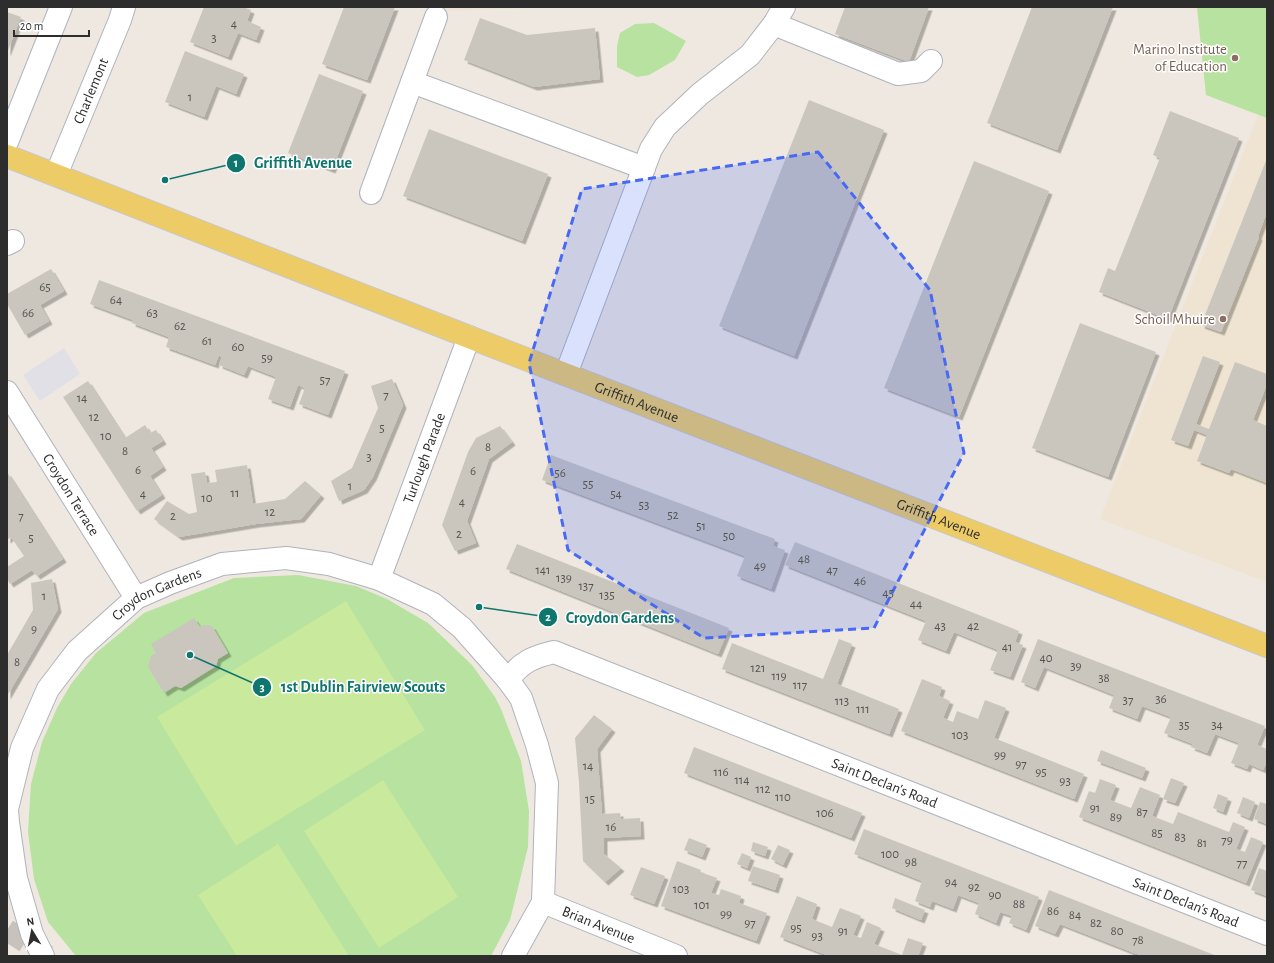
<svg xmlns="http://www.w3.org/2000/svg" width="1274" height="963" viewBox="0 0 1274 963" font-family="'Alegreya Sans',sans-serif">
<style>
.industrial{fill:#e2e0e7}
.education{fill:#eee4d1}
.green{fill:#b7e29f}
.pitch{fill:#c9e99c}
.building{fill:#cac6be;filter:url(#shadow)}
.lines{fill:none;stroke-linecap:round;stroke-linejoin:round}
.highway-tunnel{stroke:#c7c3bc;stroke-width:22;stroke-dasharray:22 11;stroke-linecap:butt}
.minor-casing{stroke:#b0b3bd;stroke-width:24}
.major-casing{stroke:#c8c8c8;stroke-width:24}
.minor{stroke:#fff;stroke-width:22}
.major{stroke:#edcc67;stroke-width:22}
.marked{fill:#4769f4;fill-opacity:0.2;stroke:#4769f4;stroke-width:3;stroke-dasharray:8 5;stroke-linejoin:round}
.education-dot{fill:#8d6e63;stroke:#fff;stroke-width:1.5}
.labels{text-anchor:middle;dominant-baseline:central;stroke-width:3;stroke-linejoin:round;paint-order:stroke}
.number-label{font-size:13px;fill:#545351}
.education-label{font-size:15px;fill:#785e54;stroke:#fff;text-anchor:end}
.street-label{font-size:15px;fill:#2d2d2d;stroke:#fff}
.leader{fill:none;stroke:#0f766e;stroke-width:1.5}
.callout-dot{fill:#0f766e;stroke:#fff;stroke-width:1.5}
.mark-label{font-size:12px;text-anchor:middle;font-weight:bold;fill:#fff}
.callout-label{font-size:16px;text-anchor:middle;font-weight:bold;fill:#0f766e;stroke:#fff;stroke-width:3;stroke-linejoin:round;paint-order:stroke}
</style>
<defs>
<filter id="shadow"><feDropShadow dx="3.5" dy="3.5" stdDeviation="0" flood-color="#0004"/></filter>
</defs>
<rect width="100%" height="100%" fill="#eee8e0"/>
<path class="industrial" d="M64 348 80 374 40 401 23 375Z"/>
<path class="education" d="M427 7H564L437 11Z
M1197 7H1267V582L1100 519 1258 115 1206 95Z"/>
<path class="green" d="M1197 7H1267V118L1206 95Z
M654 23 686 41 675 60 649 75 637 77 617 67V46L620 33 635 24Z
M298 575 356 586 387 599 428 623 472 665 495 697 501 709 521 761 529 811 528 847 510 920 491 956H76L48 922 34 879 28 832 31 784 42 742 57 708 71 684 96 653 144 613 234 578Z"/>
<path class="pitch" d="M346 601 425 730 236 846 157 717Z
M383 780 458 897 379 948 304 831Z
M278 844 349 956H237L198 895Z"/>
<path class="building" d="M204 7H243L251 10 247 21 261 27 256 40 238 33 228 57 190 42Z
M344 7H395L367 80 322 64Z
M845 7H929L909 62 835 34Z
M1032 7H1113L1057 150 987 123Z
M7 12 21 17 7 53Z
M480 18 527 35 595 28 600 79 534 87 464 60Z
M185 51 244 74 236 94 216 86 204 117 165 102Z
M319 74 363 91 332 170 288 153Z
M809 100 884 130 794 356 719 326Z
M1170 111 1239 138 1168 319 1099 292 1108 268 1115 271 1160 158 1153 155Z
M429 129 548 174 522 241 403 196Z
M1267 158V212L1258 236 1259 237 1221 332 1201 325Z
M974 161 1049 191 959 417 884 388Z
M51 269 64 291 40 305 49 321 25 335 7 304V294Z
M99 280 345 371 328 415 299 404 305 388 298 385 290 407 268 399 276 377 248 366 244 375 219 365 222 357 219 355 215 365 166 347 169 337 132 323 133 320 90 304Z
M1080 323 1156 352 1108 477 1032 448Z
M1203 356 1220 362 1196 424 1209 429 1235 362 1267 374V384L1253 420 1267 426V483L1231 469 1229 473 1197 461 1207 435 1194 430 1188 446 1171 440Z
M392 379 403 405 373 477 364 490 339 501 331 481 352 468 378 408 371 386Z
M88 381 125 438 145 425 150 433 156 430 163 441 151 448 163 467 150 476 162 495 137 511 63 397Z
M500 426 512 442 489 459 467 521 476 543 455 551 442 525 468 452 476 438Z
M551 455 775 539 773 546 785 550 771 589 737 576 745 556 542 480Z
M247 465 253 504 285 499 305 481 321 495 301 519 256 524 179 537 154 519 167 501 189 514 197 512 191 474 205 472 207 483 217 482 215 470Z
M7 472 63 559 37 576 32 570 10 584 7 579V567L24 556 11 537 7 540Z
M795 542 1019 631 1015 642 1023 645 1010 677 990 670 998 650 954 632 946 651 918 640 926 621 785 565Z
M517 544 729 628 718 654 506 569Z
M52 579 58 609 7 696V655L33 610 31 583Z
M194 618 200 627 204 625 212 626 228 653 218 659 216 666 181 688 175 686 164 693 148 667 151 656 156 653 151 644Z
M839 639 852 644 837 684 899 709 889 734 722 669 732 643 823 679Z
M1038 639 1265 726 1257 745 1267 749V761L1263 770 1249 764 1247 769 1231 763 1239 743 1215 734 1207 753 1191 747 1193 744 1164 733 1171 717 1142 706 1137 719 1109 708 1114 695 1044 667 1035 688 1021 682Z
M922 679 942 687 939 696 950 701 943 718 953 722 957 711 978 719 985 700 1006 708 994 738 1084 774 1074 799 901 731Z
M594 715 612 729 597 749 602 814 620 813 621 819 640 818 641 836 604 838V854L621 868 605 882 583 861 579 783 575 738Z
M694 747 862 813 851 838 684 773Z
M1101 750 1146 768 1142 778 1097 761Z
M1171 778 1184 783 1175 803 1163 799Z
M1100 779 1116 785 1110 800 1131 808 1140 787 1160 795 1152 816 1173 824 1178 812 1229 832 1233 822 1245 827 1236 849 1245 852 1251 837 1263 842 1246 883 1079 817 1089 791 1095 793Z
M1218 794 1228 798 1223 812 1213 808Z
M1243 797 1255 802 1249 818 1237 813Z
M1260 802 1267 804V824L1254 819Z
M864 829 1039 897 1026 930 1009 923 1012 916 1000 912 996 923 975 914 979 903 958 895 953 909 932 901 930 907 915 901 922 881 854 854Z
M689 838 707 845 702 857 684 850Z
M753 842 768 847 765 856 751 851Z
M778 845 790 850 783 865 771 859Z
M742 853 751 857 747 868 737 864Z
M677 861 701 870 700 872 717 878 711 893 719 895 721 889 741 896 739 903 767 913 756 941 661 906Z
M753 866 780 875 775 890 748 881Z
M641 867 665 876 654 904 630 895Z
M1259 868 1267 871V896L1251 890Z
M1049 890 1217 956H1142L1060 924 1055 934 1035 926Z
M797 896 817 904 812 919 832 927 840 908 861 916 853 935 861 938 867 922 881 928 874 944 902 955 908 938 923 943 918 956H829L780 937Z
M895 898 925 910 921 920 892 908Z"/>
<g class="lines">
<path class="highway-tunnel" d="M7 930 47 956"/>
<g class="minor-casing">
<g id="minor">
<path d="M774 24 898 74 921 71 931 61"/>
<path d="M412 82 644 168"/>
<path d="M7 142 61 7"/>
<path id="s1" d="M56 175 120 20 124 7"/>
<path d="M371 193 436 17"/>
<path d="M7 244 13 241"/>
<path d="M566 374 651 149 665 127 700 94 750 55 774 24 784 7"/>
<path id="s2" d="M7 392 136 598"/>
<path id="s3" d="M379 579 469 337"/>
<path id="s4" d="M508 680C521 662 533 657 554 652L1267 934"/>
<path id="s5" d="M543 902 676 956"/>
<path id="s6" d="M43 956 32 934 16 878 8 822 7 809 22 748 48 689 77 651 136 598 170 583 222 564 286 558 329 564 379 579 433 604 462 628 508 680 521 698 537 745 547 783 543 902 513 956"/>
</g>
</g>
<g class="major-casing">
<g id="major">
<path id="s7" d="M7 156 469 337 1267 646"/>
</g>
</g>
<use href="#minor" class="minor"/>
<use href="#major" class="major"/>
</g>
<path class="marked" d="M818 152 930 290 964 453 874 628 704 638 568 550 529 363 582 189Z"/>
<g class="education-dot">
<circle cx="1235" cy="58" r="4"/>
<circle cx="1223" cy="319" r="4"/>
</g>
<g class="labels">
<g class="number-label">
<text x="234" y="24">4</text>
<text x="214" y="38">3</text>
<text x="190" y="97">1</text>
<text x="45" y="287">65</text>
<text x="116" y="300">64</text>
<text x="28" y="313">66</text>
<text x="152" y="313">63</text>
<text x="180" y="326">62</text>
<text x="207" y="341">61</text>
<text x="238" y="347">60</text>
<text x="267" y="358">59</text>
<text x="325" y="380">57</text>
<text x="386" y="395">7</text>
<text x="82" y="398">14</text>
<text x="94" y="417">12</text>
<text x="382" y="428">5</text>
<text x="106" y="436">10</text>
<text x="488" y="447">8</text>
<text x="125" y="451">8</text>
<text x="369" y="457">3</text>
<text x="138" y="470">6</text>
<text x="473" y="471">6</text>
<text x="560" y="473">56</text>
<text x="588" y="484">55</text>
<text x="350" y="486">1</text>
<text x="235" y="493">11</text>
<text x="143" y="494">4</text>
<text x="616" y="494">54</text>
<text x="207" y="498">10</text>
<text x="462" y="502">4</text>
<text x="644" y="505">53</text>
<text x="270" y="512">12</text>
<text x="673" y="515">52</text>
<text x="21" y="516">7</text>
<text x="173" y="516">2</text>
<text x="701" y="526">51</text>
<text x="459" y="534">2</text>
<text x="729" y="536">50</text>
<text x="31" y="538">5</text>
<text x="804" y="559">48</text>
<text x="760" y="566">49</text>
<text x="543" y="570">141</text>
<text x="832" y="570">47</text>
<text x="564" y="578">139</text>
<text x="860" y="581">46</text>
<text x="586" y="586">137</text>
<text x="888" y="593">45</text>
<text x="607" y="595">135</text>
<text x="44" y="596">1</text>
<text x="916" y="604">44</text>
<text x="940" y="626">43</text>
<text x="973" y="626">42</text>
<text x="34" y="629">9</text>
<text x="1007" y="647">41</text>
<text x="1046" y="658">40</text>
<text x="17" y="662">8</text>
<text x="1076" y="666">39</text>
<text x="758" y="668">121</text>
<text x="779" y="676">119</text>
<text x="1104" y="678">38</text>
<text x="800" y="685">117</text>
<text x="1161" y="699">36</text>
<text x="1128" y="700">37</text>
<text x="842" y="701">113</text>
<text x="863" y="709">111</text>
<text x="1184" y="725">35</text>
<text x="1217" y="725">34</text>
<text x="960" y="735">103</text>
<text x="1000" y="755">99</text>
<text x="1021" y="764">97</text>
<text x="588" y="766">14</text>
<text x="721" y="772">116</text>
<text x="1041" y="772">95</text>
<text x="742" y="780">114</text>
<text x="1065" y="781">93</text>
<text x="763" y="789">112</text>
<text x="783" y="797">110</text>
<text x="590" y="799">15</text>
<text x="1095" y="808">91</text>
<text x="1142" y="812">87</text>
<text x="825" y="813">106</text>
<text x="1116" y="817">89</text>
<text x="611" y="827">16</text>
<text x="1157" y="833">85</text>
<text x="1180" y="837">83</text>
<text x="1227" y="840">79</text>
<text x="1202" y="843">81</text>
<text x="890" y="854">100</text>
<text x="911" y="862">98</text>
<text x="1242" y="863">77</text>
<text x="951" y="882">94</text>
<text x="974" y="887">92</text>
<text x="681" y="889">103</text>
<text x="995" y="895">90</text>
<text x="1019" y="904">88</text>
<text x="702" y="905">101</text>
<text x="1053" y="911">86</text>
<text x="726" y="914">99</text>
<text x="1075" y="915">84</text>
<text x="750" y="923">97</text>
<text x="1096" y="923">82</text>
<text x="796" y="928">95</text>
<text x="843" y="931">91</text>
<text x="1117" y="931">80</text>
<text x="817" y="936">93</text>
<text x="1138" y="940">78</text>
</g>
<g class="education-label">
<text x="1227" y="49">Marino Institute<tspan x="1227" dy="17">of Education</tspan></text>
<text x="1215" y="319">Schoil Mhuire</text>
</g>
<g class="street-label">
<text stroke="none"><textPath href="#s1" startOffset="91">Charlemont</textPath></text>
<text stroke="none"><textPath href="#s7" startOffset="676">Griffith Avenue</textPath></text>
<text stroke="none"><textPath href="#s3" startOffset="129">Turlough Parade</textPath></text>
<text stroke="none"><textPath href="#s2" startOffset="121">Croydon Terrace</textPath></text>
<text stroke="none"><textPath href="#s7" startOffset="1000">Griffith Avenue</textPath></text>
<text stroke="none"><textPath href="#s6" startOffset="427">Croydon Gardens</textPath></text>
<text stroke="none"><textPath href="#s4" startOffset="411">Saint Declan's Road</textPath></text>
<text stroke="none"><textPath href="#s4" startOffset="735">Saint Declan's Road</textPath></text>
<text stroke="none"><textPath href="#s5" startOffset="60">Brian Avenue</textPath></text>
</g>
</g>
<path class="leader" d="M165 180L236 163M479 607L548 617M190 655L262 687"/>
<g class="callout-dot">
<circle cx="165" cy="180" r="4"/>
<circle cx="479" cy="607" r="4"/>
<circle cx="190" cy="655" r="4"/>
<circle cx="236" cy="163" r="10"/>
<circle cx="548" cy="617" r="10"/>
<circle cx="262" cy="687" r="10"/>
</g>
<g class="mark-label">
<text x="236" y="167">1</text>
<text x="548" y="621">2</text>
<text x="262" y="691">3</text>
</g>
<g class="callout-label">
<text x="303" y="168">Griffith Avenue</text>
<text x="620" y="623">Croydon Gardens</text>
<text x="363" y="692">1st Dublin Fairview Scouts</text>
</g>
<rect width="1274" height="963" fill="none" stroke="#2d2d2d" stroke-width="16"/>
<g transform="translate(32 931) rotate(350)" stroke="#ffffff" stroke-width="3" paint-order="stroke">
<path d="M0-3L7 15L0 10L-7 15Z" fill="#2d2d2d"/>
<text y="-6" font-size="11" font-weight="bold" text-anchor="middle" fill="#2d2d2d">N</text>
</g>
<path d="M14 30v6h75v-6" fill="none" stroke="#2d2d2d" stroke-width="2"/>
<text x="20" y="30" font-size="12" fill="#2d2d2d" stroke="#ffffff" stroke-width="3" paint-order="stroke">20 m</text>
</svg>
